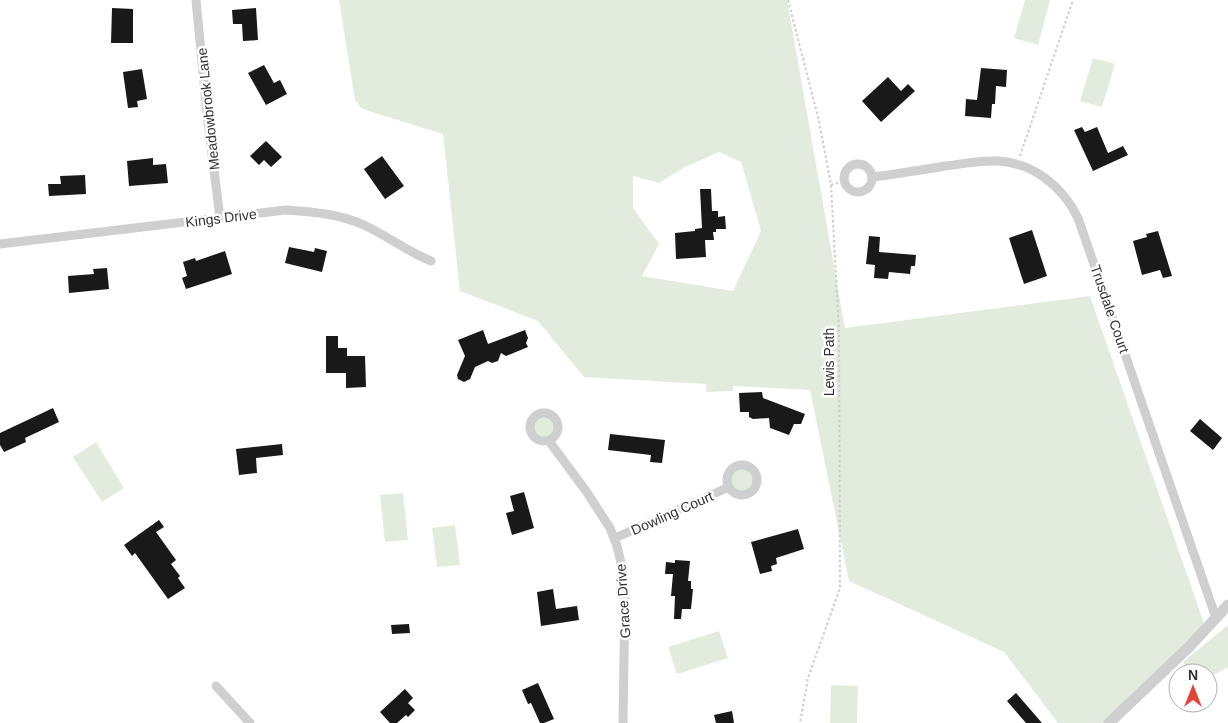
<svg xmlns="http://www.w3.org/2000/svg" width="1228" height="723" viewBox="0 0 1228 723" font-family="Arial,sans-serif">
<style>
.green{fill:#e3ebde;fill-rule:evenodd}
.building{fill:#191919}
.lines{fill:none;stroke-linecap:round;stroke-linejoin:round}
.path{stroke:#ccc;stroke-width:2;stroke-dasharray:2.5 2.5;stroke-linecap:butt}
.minor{stroke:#cfcfcf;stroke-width:9}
.tertiary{stroke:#cfcfcf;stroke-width:11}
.labels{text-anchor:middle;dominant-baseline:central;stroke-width:5;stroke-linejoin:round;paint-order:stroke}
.street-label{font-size:14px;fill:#323232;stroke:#fff}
</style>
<rect width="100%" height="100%" fill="#fff"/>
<path class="green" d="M339 0H787L845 328 1090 296 1206 629 1109 723H1058L1004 652 849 581 810 390 733 386V391L707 392 706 384 584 377 538 321 460 291 443 134 375 113 361 108 355 100ZM719 152 741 162 761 231 733 291 642 276 659 244 633 208V176L659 183 685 167Z
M1025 0H1050L1038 45 1014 38Z
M1093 58 1115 64 1102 107 1080 101Z
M533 426a11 11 0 1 1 22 0a11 11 0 1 1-22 0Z
M96 442 124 488 102 502 73 457Z
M730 480a12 12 0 1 1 24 0a12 12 0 1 1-24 0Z
M403 493 408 540 385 542 380 495Z
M455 525 460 565 437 567 432 528Z
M1228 625V667L1208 678V673H1189L1183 662Z
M719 631 728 658 677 674 668 647Z
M831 685 858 686 857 723H830Z"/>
<path class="building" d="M112 8 133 9V43H111Z
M256 8 258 40 243 41 242 24H233L232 10Z
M264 65 274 83 280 80 287 94 266 105 248 73Z
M981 68 1007 70 1006 87 996 86 995 104H992L991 118 965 116 966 99 977 100Z
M142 69 147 99 137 101 138 107 128 108 123 72Z
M888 77 901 91 908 84 915 91 881 122 862 101Z
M1082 127 1085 132 1097 127 1108 153 1123 146 1128 155 1093 171 1074 130Z
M266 141 282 157 271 167 264 160 259 165 250 156Z
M382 156 404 186 385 199 364 169Z
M153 158V165L166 164 168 183 129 186 127 161Z
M85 175 86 194 49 196 48 184H61L60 176Z
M700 189H711L712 211H718V217L725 216 726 229H716V232H713L714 240H705L706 257 676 259 675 233 695 231V229L702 228Z
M1032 230 1047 276 1024 284 1009 238Z
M1158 231 1172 276 1163 278 1160 270 1142 275 1133 241 1147 237 1146 234Z
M869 236 880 237 879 252 916 255 915 266H911L910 274 889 272 888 279 874 278 875 265 866 264Z
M289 247 314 252 315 248 327 251 322 272 285 263Z
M225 251 232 274 186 289 182 278 187 276 183 262 195 258 196 261Z
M107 268 109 289 69 293 68 276 94 274 93 269Z
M483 330 488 344 525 330 528 338 526 343 528 347 506 356 501 353 498 361 492 363 488 361 475 367 470 379 464 382 458 379 457 375 465 356 458 340Z
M326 336H338V348H347V356H365L366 387 346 388V373H326Z
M762 392 763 398 805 414 801 424H794L789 435 770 428 769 418 753 419 749 417V412H740L739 393Z
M53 408 59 422 25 438 26 442 4 452 0 445V433Z
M1200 419 1222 438 1213 450 1190 431Z
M610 434 665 440 662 463 650 462 651 455 608 450Z
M282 444 283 455 256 458 257 473 239 475 236 449Z
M524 492 534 528 512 535 506 513 514 511 510 496Z
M159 520 164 527 156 532 176 560 171 564 180 576 178 578 185 588 168 599 135 553 132 556 124 545Z
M798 529 804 549 776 558 777 564 771 566 772 571 760 574 751 542Z
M675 560 690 561 688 581H691V589H693L691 609H682L681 619H674L675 596H671L673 574H665L666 562 675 563Z
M553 589 556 609 577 606 579 620 541 626 537 592Z
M409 624 410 633 392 634 391 625Z
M538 683 554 719 544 723H540L531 703 528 704 522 690Z
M405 689 413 698 408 703 415 710 408 717 406 715 397 723H390L380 712Z
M1016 693 1042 723H1026L1007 701Z
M732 711 734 723H716L714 715Z"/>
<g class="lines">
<path class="path" d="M788 0 819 121 831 185 839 330 840 588 808 678 800 723
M1020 156 1073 0
M831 185 844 181"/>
<path class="minor" d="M196 0 207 114 220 218
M844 178a14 14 0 1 1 28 0a14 14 0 1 1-28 0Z
M873 177C897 174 921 170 945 166 962 164 980 160 998 161 1034 163 1063 187 1078 218L1216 618
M0 244 286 210C313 212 341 214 366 226 389 237 408 252 431 261
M530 427a14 14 0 1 1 28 0a14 14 0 1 1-28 0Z
M549 441 586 491 610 528 617 546 623 571 625 595 623 723
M727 480a15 15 0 1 1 30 0a15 15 0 1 1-30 0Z
M615 538 729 487
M216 686 250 723"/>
<path class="tertiary" d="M1109 723 1189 647 1228 605"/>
</g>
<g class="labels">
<g class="street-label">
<text transform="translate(208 109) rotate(-96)">Meadowbrook Lane</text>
<text transform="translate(221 218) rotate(-7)">Kings Drive</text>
<text transform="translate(1110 309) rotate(71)">Trusdale Court</text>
<text transform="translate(829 362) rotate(-90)">Lewis Path</text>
<text transform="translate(672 513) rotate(-24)">Dowling Court</text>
<text transform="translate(623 601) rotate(-94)">Grace Drive</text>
</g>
</g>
<g transform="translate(1193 688)"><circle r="24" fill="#ffffff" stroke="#adadad"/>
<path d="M0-4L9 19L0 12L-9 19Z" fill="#e34439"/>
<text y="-8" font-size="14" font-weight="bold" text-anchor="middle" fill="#323232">N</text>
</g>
</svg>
